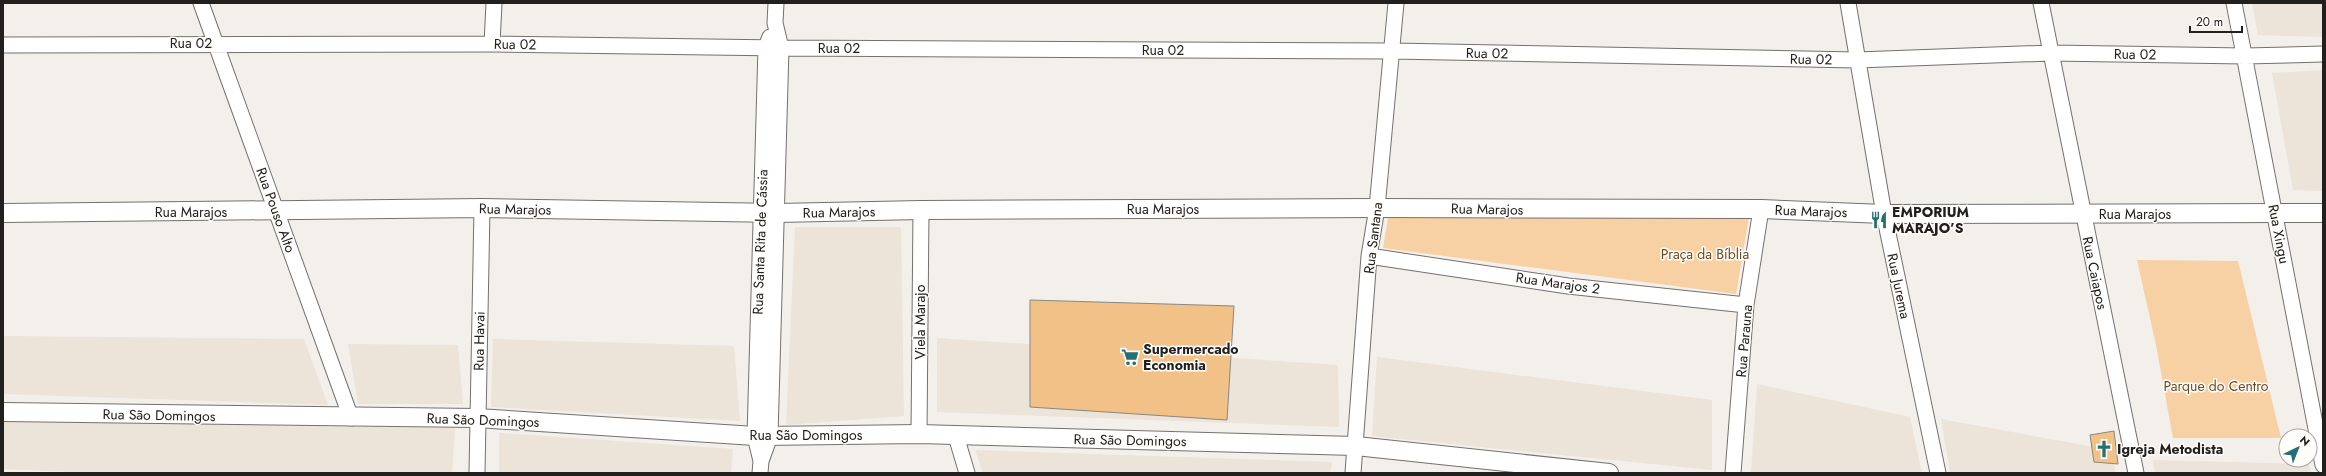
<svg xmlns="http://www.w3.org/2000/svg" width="2326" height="476" viewBox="0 0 2326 476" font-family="Jost,sans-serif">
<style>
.built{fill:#ece3d9}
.green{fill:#f7d0a3}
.building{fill:#f2c188;stroke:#8a8783}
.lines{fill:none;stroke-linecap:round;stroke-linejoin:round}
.minor-casing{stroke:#74716d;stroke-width:17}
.tertiary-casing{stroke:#74716d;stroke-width:20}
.minor{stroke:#fff;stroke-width:15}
.tertiary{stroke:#fff;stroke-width:18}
.labels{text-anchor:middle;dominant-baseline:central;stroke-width:3;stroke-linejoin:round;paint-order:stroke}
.street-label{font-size:14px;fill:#21201f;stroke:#fffdfa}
.poi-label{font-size:14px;font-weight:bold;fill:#21201f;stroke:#fffdfa;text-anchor:start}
.park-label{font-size:14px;fill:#6b4a20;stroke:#fffdfa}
</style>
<rect width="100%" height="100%" fill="#f3efeb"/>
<path class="built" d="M2252 3H2323V37L2258 35Z
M2323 70V191L2293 190 2272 73Z
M795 227H901L904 416 786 425Z
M3 336 304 339 328 405 3 394Z
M937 338 1338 365 1339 427 937 412Z
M493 339 734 346 740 421 491 407Z
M348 344 458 345 463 404H358Z
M1377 357 1712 400V470L1372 436Z
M1757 384 1910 417 1922 473H1751Z
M1941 419 2110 450 2116 473H1950Z
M3 421 455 428 452 473H95L3 469Z
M499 433 733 449 731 473H499Z
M975 450 1332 462 1330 473H983Z
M2153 460 2309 464 2311 473H2155Z"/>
<path class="green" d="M1749 217 1736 294 1383 248 1388 218Z
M2137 260 2238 261 2281 438H2173L2156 345Z"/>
<path class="building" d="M1030 300 1234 306 1227 420 1030 407Z
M2114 431 2118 464 2094 462 2090 435Z"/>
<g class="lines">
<g class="minor-casing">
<path id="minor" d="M201 3 351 418
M1848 3 1884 214 1938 473
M2041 3 2136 473
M2234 3 2323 465
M492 44 494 3
M3 45 492 44 781 48 1392 51 1857 60 2051 53 2245 56 2323 54
M1369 256 1568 286 1746 305
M919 434 921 210
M956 436 967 473
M761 461 770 436 781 48 775 23 776 3
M477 473 482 208
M760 473 761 461 755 436 766 47 770 37
M1353 473 1369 256 1377 208 1396 3
M1733 473 1746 305 1761 209"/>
</g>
<g class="tertiary-casing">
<path id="tertiary" d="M3 213 482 208 777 213 921 210 1377 208 1761 209 1884 214 2323 213
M3 412 477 418 755 436 919 434 1356 446 1609 473"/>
</g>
<use href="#minor" class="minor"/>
<use href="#tertiary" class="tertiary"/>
</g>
<defs>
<g id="restaurant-bare" transform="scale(1.38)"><path d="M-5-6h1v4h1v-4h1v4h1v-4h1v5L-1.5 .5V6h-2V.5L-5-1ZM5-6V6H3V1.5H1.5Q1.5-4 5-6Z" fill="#257074" stroke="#fffdfa" stroke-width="2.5" paint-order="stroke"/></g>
<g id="supermarket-bare" transform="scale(1.38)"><path d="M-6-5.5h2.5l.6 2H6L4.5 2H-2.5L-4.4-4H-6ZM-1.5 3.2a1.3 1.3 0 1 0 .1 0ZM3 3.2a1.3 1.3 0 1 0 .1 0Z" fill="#257074" stroke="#fffdfa" stroke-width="2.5" paint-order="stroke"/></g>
<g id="church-bare" transform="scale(1.38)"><path d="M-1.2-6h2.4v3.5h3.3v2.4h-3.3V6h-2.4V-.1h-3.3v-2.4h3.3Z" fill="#257074" stroke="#fffdfa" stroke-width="2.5" paint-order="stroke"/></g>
</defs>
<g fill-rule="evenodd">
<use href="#restaurant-bare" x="1879" y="220"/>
<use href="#supermarket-bare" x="1130" y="357"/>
<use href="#church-bare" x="2104" y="449"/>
</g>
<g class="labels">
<g class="street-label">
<text x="191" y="43">Rua 02</text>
<text transform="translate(515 44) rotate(1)">Rua 02</text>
<text x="839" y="48">Rua 02</text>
<text x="1163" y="50">Rua 02</text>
<text transform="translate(1487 53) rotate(1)">Rua 02</text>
<text transform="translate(2135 54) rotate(1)">Rua 02</text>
<text transform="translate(1811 59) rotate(1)">Rua 02</text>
<text transform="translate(515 209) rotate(1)">Rua Marajos</text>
<text x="1163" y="209">Rua Marajos</text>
<text transform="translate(1487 209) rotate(1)">Rua Marajos</text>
<text transform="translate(276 210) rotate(70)">Rua Pouso Alto</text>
<text transform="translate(1811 211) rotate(2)">Rua Marajos</text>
<text x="191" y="212">Rua Marajos</text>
<text transform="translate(839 212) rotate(-1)">Rua Marajos</text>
<text x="2135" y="214">Rua Marajos</text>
<text transform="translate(2279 234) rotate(79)">Rua Xingu</text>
<text transform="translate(1373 238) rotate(-83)">Rua Santana</text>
<text transform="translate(760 242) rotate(-88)">Rua Santa Rita de Cássia</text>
<text transform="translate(2095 273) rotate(78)">Rua Caiapos</text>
<text transform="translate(1558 283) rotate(8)">Rua Marajos 2</text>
<text transform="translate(1899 286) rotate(78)">Rua Jurema</text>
<text transform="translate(920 322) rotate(-90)">Viela Marajo</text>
<text transform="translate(479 341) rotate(-89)">Rua Havai</text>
<text transform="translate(1744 341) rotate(-85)">Rua Parauna</text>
<text transform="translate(159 415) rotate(1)">Rua São Domingos</text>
<text transform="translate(483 420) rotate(2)">Rua São Domingos</text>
<text x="806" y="435">Rua São Domingos</text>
<text transform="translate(1130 440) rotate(1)">Rua São Domingos</text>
</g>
<g class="poi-label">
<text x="1892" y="212">EMPORIUM<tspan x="1892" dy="16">MARAJO’S</tspan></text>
<text x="1143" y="349">Supermercado<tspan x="1143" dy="16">Economia</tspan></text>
<text x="2117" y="449">Igreja Metodista</text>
</g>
<g class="park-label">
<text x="1705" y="254">Praça da Bíblia</text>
<text x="2216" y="386">Parque do Centro</text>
</g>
</g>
<rect width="2326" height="476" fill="none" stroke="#21201f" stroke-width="8"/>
<g transform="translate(2298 448) rotate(43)"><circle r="19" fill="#fffdfa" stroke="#a6a5a2"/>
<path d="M0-3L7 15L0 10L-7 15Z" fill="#257074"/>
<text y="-6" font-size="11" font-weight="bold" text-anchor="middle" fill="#21201f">N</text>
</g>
<path d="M2190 26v6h52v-6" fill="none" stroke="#21201f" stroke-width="2"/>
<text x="2196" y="26" font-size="12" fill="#21201f" stroke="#fffdfa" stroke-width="3" paint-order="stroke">20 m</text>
</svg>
